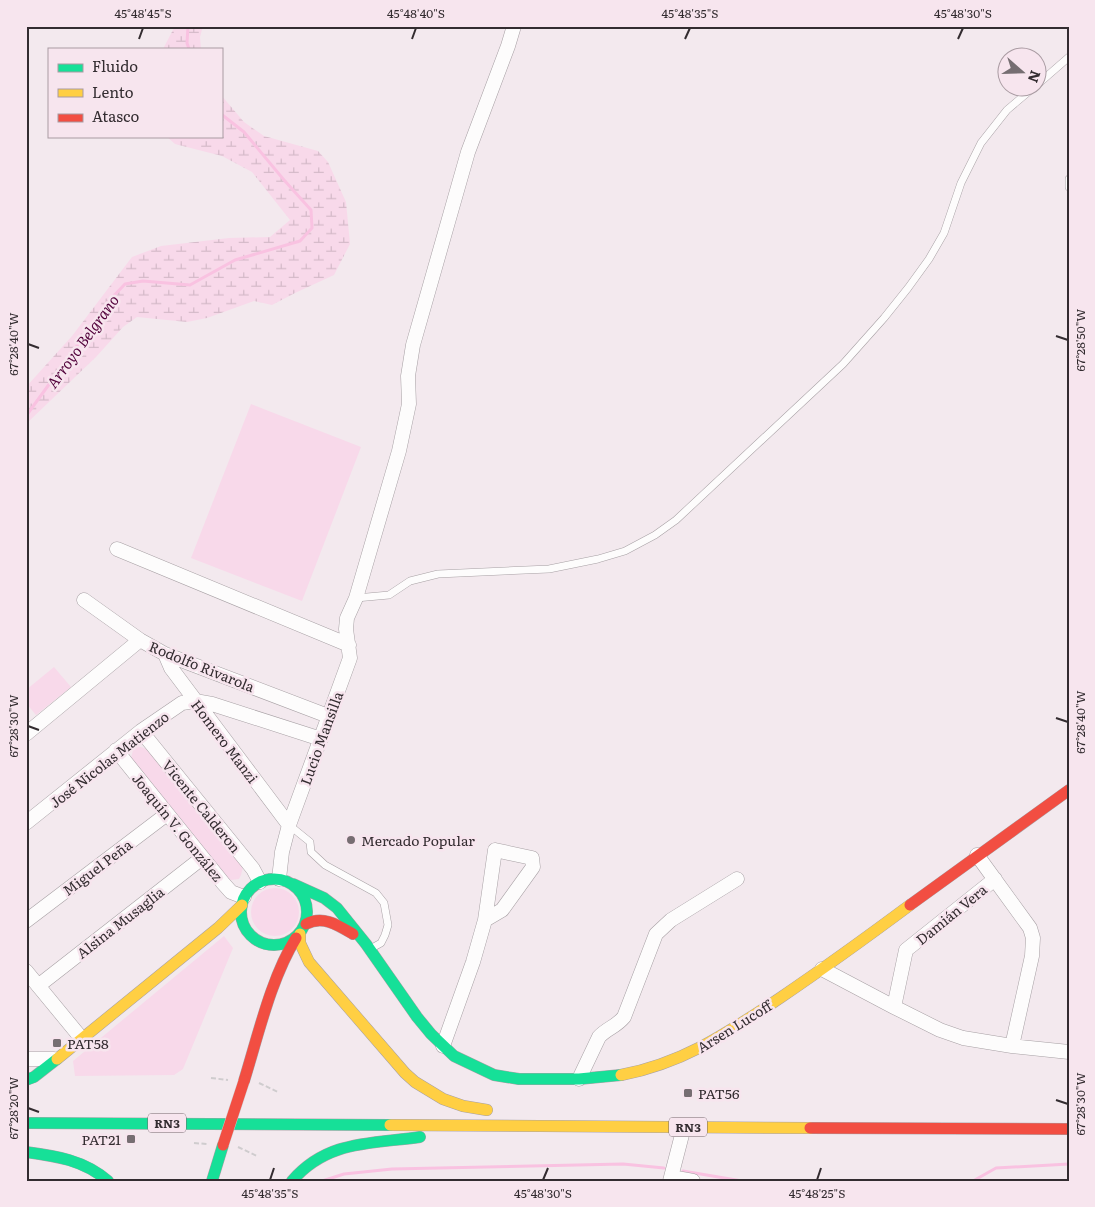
<svg xmlns="http://www.w3.org/2000/svg" width="1095" height="1207" viewBox="0 0 1095 1207" font-family="Literata,serif">
<style>
.green{fill:#f8d9ea}
.wetland{fill:url(#wetland-marsh)}
.lines{fill:none;stroke-linecap:round;stroke-linejoin:round}
.stream{stroke:#f9c2e1;stroke-width:3}
.lane-casing{stroke:#a7a0a4;stroke-width:8}
.street-casing{stroke:#a7a0a4;stroke-width:15}
.fast-casing{stroke:#a7a0a4;stroke-width:12}
.slow-casing{stroke:#a7a0a4;stroke-width:12}
.jam-casing{stroke:#a7a0a4;stroke-width:12}
.path{stroke:#cfccce;stroke-width:2;stroke-dasharray:5 2.5;stroke-linecap:butt}
.lane{stroke:#fdfcfc;stroke-width:7}
.street{stroke:#fdfcfc;stroke-width:14}
.fast{stroke:#16e098;stroke-width:11}
.slow{stroke:#ffcf43;stroke-width:11}
.jam{stroke:#f24e42;stroke-width:11}
.jam-bridge-casing{stroke:#cec9cb;stroke-width:12;stroke-linecap:butt}
.jam-bridge{stroke:#f24e42;stroke-width:11}
.ticks{fill:none;stroke:#332c30;stroke-width:2}
.poi-dot{fill:#766e72;stroke:#f7e5ee;stroke-width:2}
.labels{text-anchor:middle;dominant-baseline:central;stroke-width:5;stroke-linejoin:round;paint-order:stroke}
.shield{fill:#f7e5ee;stroke:#6e6469;stroke-width:1}
.shield-label{font-size:12px;font-weight:bold;fill:#332c30}
.street-label{font-size:14px;fill:#332c30;stroke:#f7e5ee}
.poi-label{font-size:14px;fill:#332c30;stroke:#f7e5ee;text-anchor:start}
.water-label{font-size:15px;font-style:italic;fill:#51003a;stroke:#f7e5ee}
.neatline{fill:none;stroke:#332c30;stroke-width:2}
.ticks-label{font-size:12px;text-anchor:middle;fill:#332c30}
</style>
<defs>
<pattern id="wetland-marsh" width="20" height="14" patternUnits="userSpaceOnUse" patternTransform="scale(1.25)"><rect width="20" height="14" fill="#f8d9ea"/><path d="M1 5h8M5 5V1M11 12h8M15 12V8" fill="none" stroke="#d5bac9"/></pattern>
</defs>
<rect width="100%" height="100%" fill="#f3e9ee"/>
<path class="green" d="M251 404 361 447 302 601 191 558Z
M54 667 71 687 36 715 26 703V690Z
M136 747H141L149 750 243 867 241 875 239 879 231 880 226 876 131 758 133 750Z
M251 912a24 24 0 1 1 48 0a24 24 0 1 1-48 0Z
M224 936 233 948 183 1069 174 1075 75 1076 73 1061Z"/>
<path class="wetland" d="M175 26H203L200 37 201 49H163Z
M221 95 244 122 264 136 318 151 328 162 346 202 350 244 334 275 295 293 272 305 254 301 207 318 187 322 137 317 123 327 96 357 26 424V387L72 336 132 257 161 246 229 238 270 237 290 220 252 172 222 156 175 144 166 136H221Z"/>
<g class="lines">
<path class="stream" d="M188 26 187 43 189 49
M26 416 93 324 105 312V305L125 284 143 281 190 285 235 260 300 241 312 228 311 210 284 180 244 132 221 114
M683 1171 742 1181
M322 1181 344 1174 392 1169 623 1164 664 1168
M973 1181 996 1168 1069 1164"/>
<g class="lane-casing">
<path id="lane" d="M1038 84 1069 57
M1069 179V187
M356 598 389 595 410 581 438 574 549 569 598 559 625 551 655 535 676 520 843 364 884 318 908 288 929 259 944 233 961 183 981 143 1007 110 1033 88
M289 825 310 842 311 852 325 865 376 893 384 903 388 925 385 935 381 943 370 949"/>
</g>
<g class="street-casing">
<path id="street" d="M117 549 349 645
M84 600 140 640 165 654 328 716
M165 654 171 668 289 825
M141 731 253 869 260 882
M26 734 140 640
M116 750 223 883 231 892 244 897
M26 823 141 731 182 703 195 701 212 704 321 739
M977 855 1030 928 1033 938 1032 956 1012 1046
M279 879 282 852 289 825 350 658 346 629 347 618 356 598 399 451 409 404 408 376 413 345 468 152 508 46 514 26
M26 921 167 814
M822 969 894 1007 940 1030 963 1038 1012 1046 1069 1052
M26 971 82 1039
M38 986 202 858
M894 1007 906 950 995 879
M443 1046 473 962 485 920 495 850 532 858 533 867 502 910 485 920
M26 1059H54
M579 1079 599 1037C607 1028 616 1027 624 1017L656 934 671 920 737 879
M671 1177 693 1181
M670 1181 684 1127"/>
</g>
<g class="fast-casing">
<path id="fast" d="M241 912a33 33 0 1 1 66 0a33 33 0 1 1-66 0Z
M293 884 324 898 337 908 366 944 417 1017 431 1034 454 1056 494 1075 519 1079H579L621 1075
M26 1080 34 1077 57 1059
M26 1123 390 1125
M26 1152C56 1156 84 1160 108 1181
M212 1181 223 1145
M292 1181C327 1140 371 1144 420 1137"/>
</g>
<g class="slow-casing">
<path id="slow" d="M300 934V943L309 962 405 1073 415 1082 443 1099 463 1106 487 1110
M57 1059 218 928 242 905
M621 1075C684 1063 727 1033 780 998 824 968 867 937 910 905
M390 1125 810 1128"/>
</g>
<g class="jam-casing">
<path id="jam" d="M910 905 1069 790
M306 924C323 915 338 925 353 934
M244 1081C258 1036 271 978 296 938
M810 1128 1069 1129"/>
</g>
<path class="path" d="M211 1078 228 1080
M259 1083 278 1092
M194 1143 207 1144
M238 1147 257 1156"/>
<use href="#lane" class="lane"/>
<use href="#street" class="street"/>
<use href="#fast" class="fast"/>
<use href="#slow" class="slow"/>
<use href="#jam" class="jam"/>
<g class="jam-bridge-casing">
<path id="jam-bridge" d="M223 1145 244 1081"/>
</g>
<use href="#jam-bridge" class="jam-bridge"/>
</g>
<path class="ticks" d="M139 39 143 28M412 39 416 28M685 39 690 28M958 39 963 28M1056 336 1068 340M28 344 39 348M1056 718 1068 722M28 726 39 730M1056 1100 1068 1104M28 1108 39 1112M270 1180 274 1168M543 1180 548 1168M817 1180 821 1168"/>
<g class="poi-dot">
<circle cx="351" cy="840" r="5"/>
<rect x="52" y="1038" width="10" height="10" rx="2.5"/>
<rect x="683" y="1088" width="10" height="10" rx="2.5"/>
<rect x="126" y="1134" width="10" height="10" rx="2.5"/>
</g>
<g class="labels">
<g class="shield">
<rect x="148" y="1113.5" width="38" height="19" rx="4"/>
<rect x="669" y="1117.5" width="38" height="19" rx="4"/>
</g>
<g class="shield-label">
<text x="167" y="1123">RN3</text>
<text x="688" y="1127">RN3</text>
</g>
<g class="street-label">
<text transform="translate(202 666) rotate(22)">Rodolfo Rivarola</text>
<text transform="translate(321 738) rotate(-70)">Lucio Mansilla</text>
<text transform="translate(225 741) rotate(53)">Homero Manzi</text>
<text transform="translate(109 759) rotate(-38)">José Nicolas Matienzo</text>
<text transform="translate(202 806) rotate(51)">Vicente Calderon</text>
<text transform="translate(178 827) rotate(51)">Joaquín V. González</text>
<text transform="translate(97 867) rotate(-37)">Miguel Peña</text>
<text transform="translate(951 914) rotate(-39)">Damián Vera</text>
<text transform="translate(120 922) rotate(-38)">Alsina Musaglia</text>
<text transform="translate(734 1026) rotate(-32)">Arsen Lucoff</text>
</g>
<g class="poi-label">
<text x="361" y="840">Mercado Popular</text>
<text x="67" y="1043">PAT58</text>
<text x="698" y="1093">PAT56</text>
<text x="121" y="1139" text-anchor="end">PAT21</text>
</g>
<g class="water-label">
<text transform="translate(82 341) rotate(-54)">Arroyo Belgrano</text>
</g>
</g>
<rect width="1095" height="1207" fill="none" stroke="#f7e5ee" stroke-width="55"/>
<rect x="48" y="48" width="175" height="90" fill="#f7e5ee" stroke="#a99ba2"/>
<rect x="58" y="64" width="25" height="8" fill="#16e098" stroke="#a99ba2"/>
<text x="92" y="72" font-size="15" fill="#332c30">Fluido</text>
<rect x="58" y="89" width="25" height="8" fill="#ffcf43" stroke="#a99ba2"/>
<text x="92" y="98" font-size="15" fill="#332c30">Lento</text>
<rect x="58" y="114" width="25" height="8" fill="#f24e42" stroke="#a99ba2"/>
<text x="92" y="122" font-size="15" fill="#332c30">Atasco</text>
<g transform="translate(1022 72) rotate(110)"><circle r="24" fill="#f7e5ee" stroke="#a99ba2"/>
<path d="M0-4L9 19L0 12L-9 19Z" fill="#766e72"/>
<text y="-8" font-size="14" font-weight="bold" text-anchor="middle" fill="#332c30">N</text>
</g>
<rect x="28" y="28" width="1040" height="1152" class="neatline"/>
<g class="ticks-label">
<text x="143" y="18">45°48'45"S</text>
<text x="416" y="18">45°48'40"S</text>
<text x="690" y="18">45°48'35"S</text>
<text x="963" y="18">45°48'30"S</text>
<text transform="translate(1081 340) rotate(-90)" y="4">67°28'50"W</text>
<text transform="translate(14 344) rotate(-90)" y="4">67°28'40"W</text>
<text transform="translate(1081 722) rotate(-90)" y="4">67°28'40"W</text>
<text transform="translate(14 726) rotate(-90)" y="4">67°28'30"W</text>
<text transform="translate(1081 1104) rotate(-90)" y="4">67°28'30"W</text>
<text transform="translate(14 1108) rotate(-90)" y="4">67°28'20"W</text>
<text x="270" y="1198">45°48'35"S</text>
<text x="543" y="1198">45°48'30"S</text>
<text x="817" y="1198">45°48'25"S</text>
</g>
</svg>
